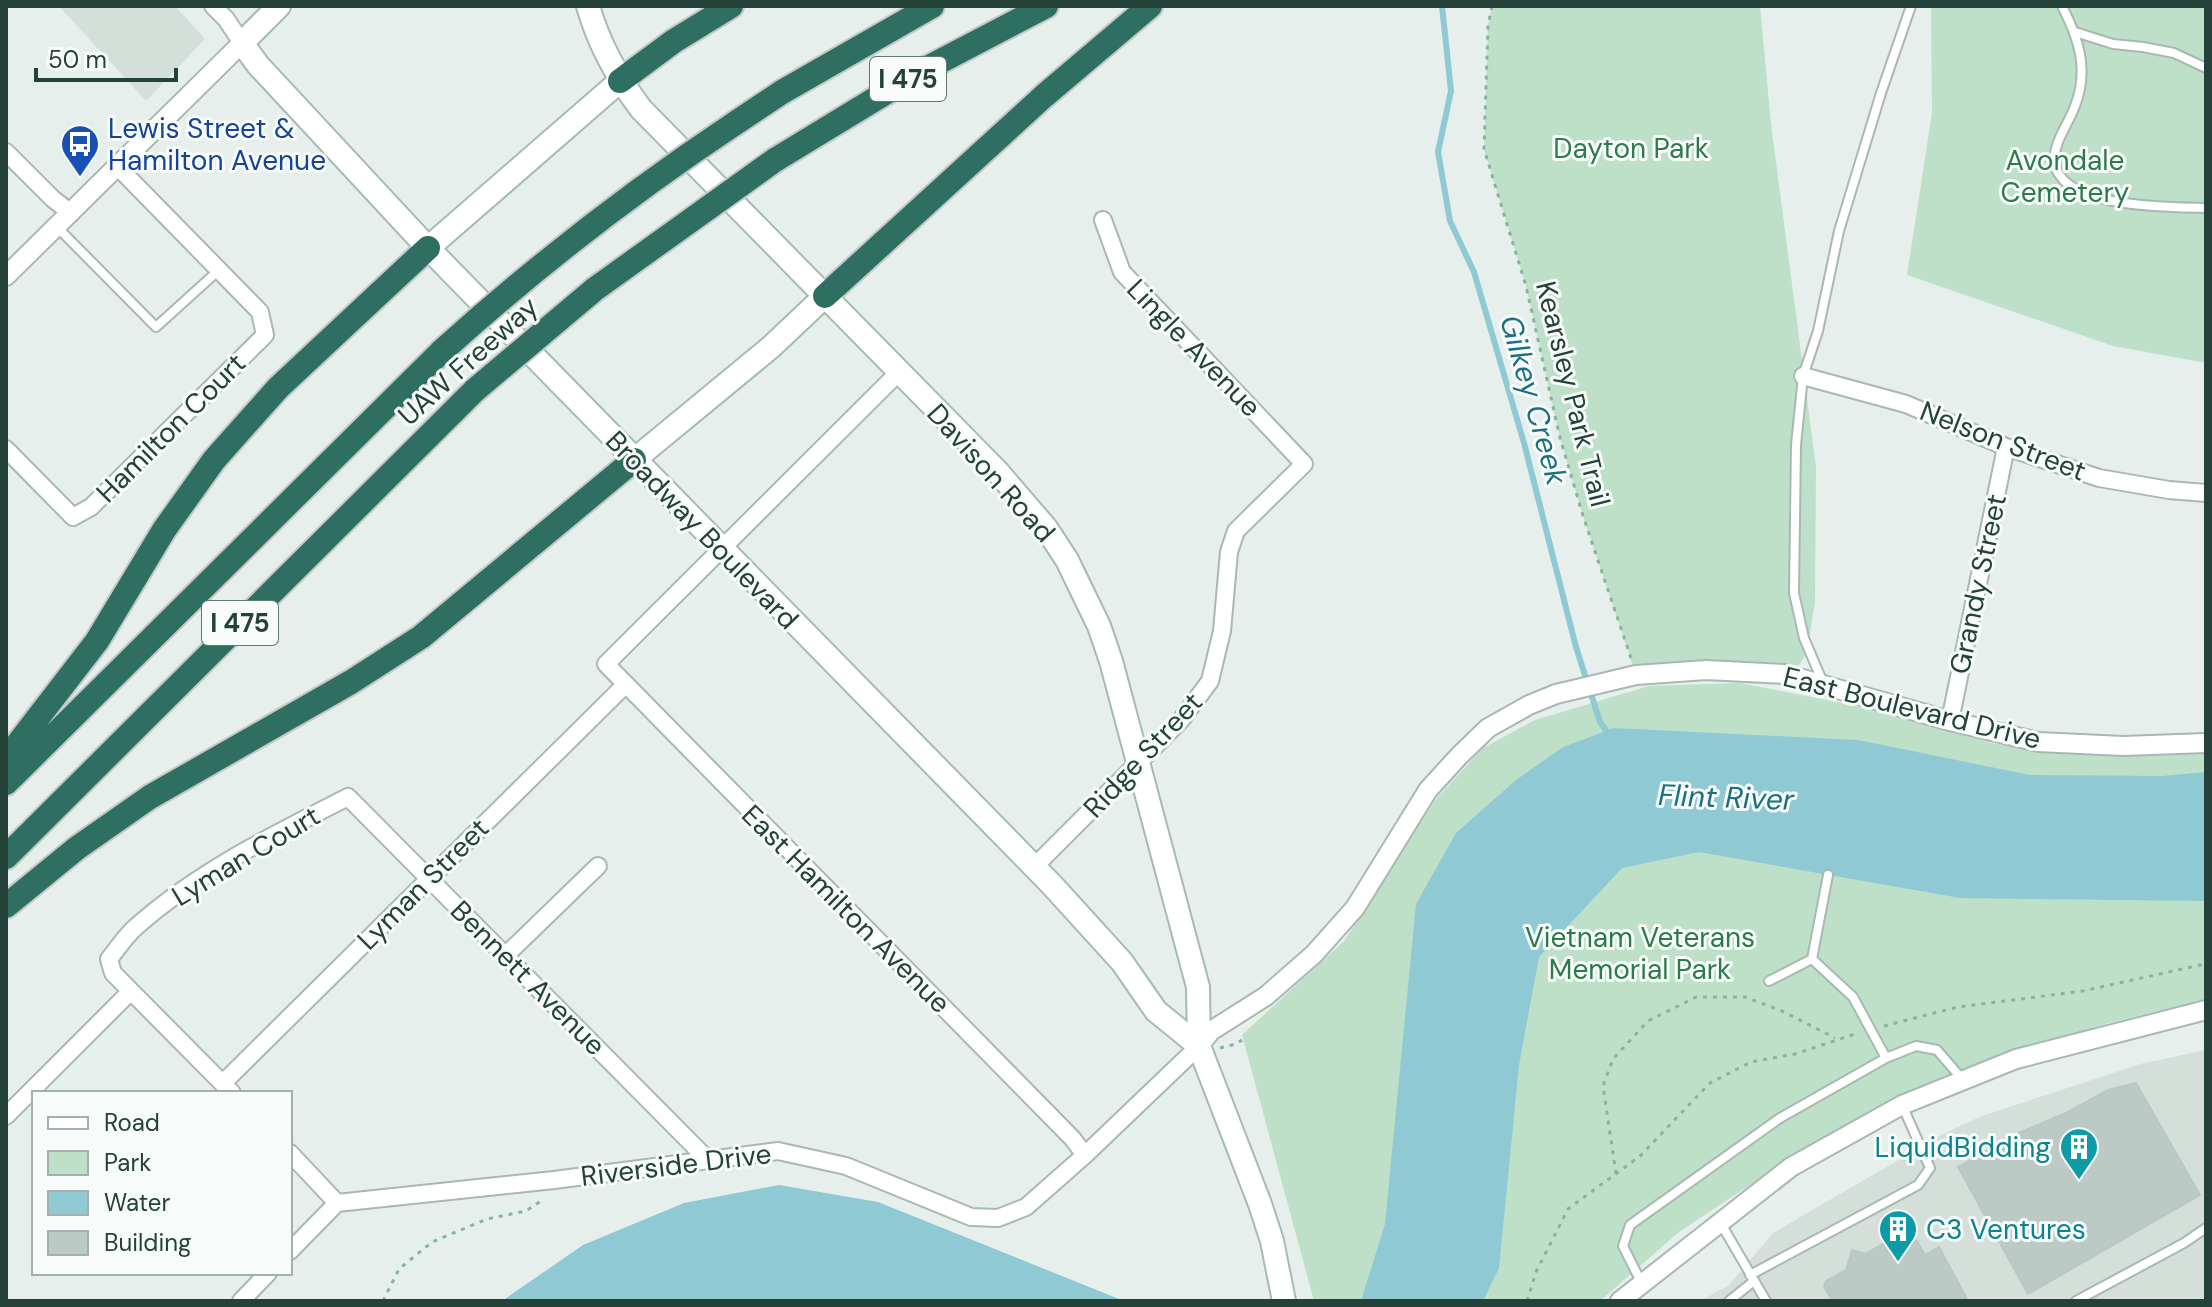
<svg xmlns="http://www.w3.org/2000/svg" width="2212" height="1307" viewBox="0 0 2212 1307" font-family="'DM Sans',sans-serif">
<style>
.built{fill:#d4dfda}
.green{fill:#bfe0c8}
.water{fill:#8ec9d4}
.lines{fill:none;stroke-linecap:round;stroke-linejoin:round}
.stream{stroke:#8ec9d4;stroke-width:6}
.building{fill:#bbcac4;stroke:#b8c9c2;stroke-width:2}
.service-casing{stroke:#a8b8b2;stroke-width:12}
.minor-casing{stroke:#a8b8b2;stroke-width:20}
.tertiary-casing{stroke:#a8b8b2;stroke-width:22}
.secondary-casing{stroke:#a4bbb3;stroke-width:26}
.motorway-casing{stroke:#c2cac8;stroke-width:28}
.path{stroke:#86b3a5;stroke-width:3;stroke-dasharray:4 6;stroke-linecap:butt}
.service{stroke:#fff;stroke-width:8}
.minor{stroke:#fff;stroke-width:16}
.tertiary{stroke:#fff;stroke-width:18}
.secondary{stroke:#fff;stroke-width:22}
.motorway{stroke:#2f6f62;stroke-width:24}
.motorway-bridge-casing{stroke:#c2cac8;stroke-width:28;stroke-linecap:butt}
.motorway-bridge{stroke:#2f6f62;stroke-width:24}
.labels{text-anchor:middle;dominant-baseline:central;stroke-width:6;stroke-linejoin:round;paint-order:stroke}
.shield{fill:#f7fbf9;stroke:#637a73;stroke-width:2}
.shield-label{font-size:26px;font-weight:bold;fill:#24423a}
.transit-label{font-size:28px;fill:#164399;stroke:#f7fbf9;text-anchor:start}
.park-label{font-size:28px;fill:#2d7a4b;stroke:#f7fbf9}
.street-label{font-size:28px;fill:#24423a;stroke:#f7fbf9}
.culture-label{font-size:28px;fill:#0d838f;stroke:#f7fbf9;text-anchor:end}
.water-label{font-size:30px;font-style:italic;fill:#1c6f80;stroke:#f7fbf9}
</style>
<rect width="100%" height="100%" fill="#e6efeb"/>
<path class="built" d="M59 6H175L205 39 146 101Z
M2206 1050V1301H1700L1728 1286 1773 1233 1945 1133 1982 1116 2101 1077 2140 1064Z"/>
<path class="green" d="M1492 6H1760L1771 124 1816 467 1815 601 1807 652 1800 664 1785 674 1636 675 1584 519 1560 438 1526 286 1484 149 1488 26Z
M1931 6H2206V363L2113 346 1907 275 1932 113Z
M1739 683 1854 705 1992 743 2069 753 2206 743V999L2109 1023 2056 1040 1791 1158 1679 1232 1600 1301H1314L1242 1035 1344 941 1436 799 1483 748 1535 720 1649 686Z"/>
<path class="water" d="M1614 728 1858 740 2030 775 2162 776 2206 772V901L1960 898 1699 852 1622 868 1539 957 1519 1065 1499 1268 1483 1301H1361L1385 1224 1416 904 1456 833 1516 780 1563 747Z
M779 1185 878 1202 1124 1301H502L583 1245 684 1203Z"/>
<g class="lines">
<path class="stream" d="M1442 6 1451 91 1438 152 1450 221 1474 272 1524 443 1576 647 1600 722 1611 737"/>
</g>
<path class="building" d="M2136 1083 2200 1195 2028 1294 1958 1167 2021 1132 2066 1113 2108 1090Z
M1910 1229 1925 1255 1939 1247 1968 1301H1832L1824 1286 1826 1281 1846 1270 1852 1250 1865 1254Z"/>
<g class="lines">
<g class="service-casing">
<path id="service" d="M2062 6C2079 39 2089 70 2075 106 2070 120 2061 132 2057 145 2034 210 2172 207 2206 208
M2075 32 2113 44 2143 47 2174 53 2206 68
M57 227 156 327 219 270
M1824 685 1804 638 1794 593 1796 445 1803 376 1818 331 1839 231 1881 93 1911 6
M1828 875 1812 959 1853 997 1886 1058
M1769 981 1812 959
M1720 1222 1766 1301
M1750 1275 1918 1185 1930 1168 1902 1105
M1641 1282 1623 1246 1630 1225 1780 1118 1886 1058 1916 1046 1937 1050 1963 1080
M1729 1301 1754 1281
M2076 1301 2184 1243 2206 1228"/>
</g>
<g class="minor-casing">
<path id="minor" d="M213 6 226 19 242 43
M6 152 53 199 71 213
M899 372 606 664 1072 1138 1085 1155
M1803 376 1906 404 2006 447 2099 478 2169 490 2206 493
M6 449 73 517 91 507 265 335 260 312 117 166
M1950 721 2006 447
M1034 867 1181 720 1210 681 1222 631 1229 552 1236 531 1304 464 1122 272 1103 220
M506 955 598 866
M223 1083 625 685
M232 1093 113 973 109 959C118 948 126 935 137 926 199 871 275 834 348 797L707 1159
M6 1116 130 992
M290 1153 337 1203
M290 1251 337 1203 554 1180 778 1151 846 1166 971 1217 998 1218 1026 1207 1085 1155 1199 1046
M241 1301 268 1273"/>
</g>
<g class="tertiary-casing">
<path id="tertiary" d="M6 276 242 43
M1199 1046 1211 1031 1266 996 1314 954 1355 908 1428 790 1459 756 1488 728 1529 705 1556 694 1636 675 1706 670 1785 674 1950 721 2038 742 2123 746 2206 743
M1620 1301 1791 1167 1902 1105 2016 1059 2206 1010"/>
</g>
<g class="secondary-casing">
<path id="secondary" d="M279 6 242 43 258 65 428 248 1052 885 1122 962 1156 1011 1199 1046
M588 6C599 45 617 77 641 109L997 471 1046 528 1067 560 1099 626 1111 661 1198 987 1199 1046 1260 1204 1272 1241 1284 1301
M428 248 620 81
M634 460 771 347 825 296"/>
</g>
<g class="motorway-casing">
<path id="motorway" d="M620 81 674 41 731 6
M737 122 782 92 932 6
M775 160 918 73 1046 6
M825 296 1044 96 1150 6
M6 759 97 641 164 530 214 460 278 388 428 248
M6 783 442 351
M6 857 475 390
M6 906 77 848 150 797 351 682 421 637 634 460"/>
</g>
<path class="path" d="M1492 6 1488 26 1484 149 1526 286 1560 438 1584 519 1631 658
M1884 1026 1958 1007 2083 991 2200 965 2206 966
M1220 1048 1236 1044 1242 1040
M1616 1174 1603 1086 1613 1059 1648 1021 1696 997H1745L1782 1011 1835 1038
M383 1301 399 1269 432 1242 487 1219 526 1211 544 1199
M1527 1301 1536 1272 1568 1209 1640 1156 1710 1083 1751 1062 1795 1054 1858 1033"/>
<use href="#service" class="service"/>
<use href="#minor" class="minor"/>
<use href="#tertiary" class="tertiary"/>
<use href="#secondary" class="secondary"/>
<use href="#motorway" class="motorway"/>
<g class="motorway-bridge-casing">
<path id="motorway-bridge" d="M442 351C535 267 633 191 737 122
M475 390 595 289 775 160"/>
</g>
<use href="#motorway-bridge" class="motorway-bridge"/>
</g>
<defs>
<g id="bus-pin" transform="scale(2)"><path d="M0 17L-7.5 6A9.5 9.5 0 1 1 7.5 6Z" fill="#1a4fb4" stroke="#f7fbf9"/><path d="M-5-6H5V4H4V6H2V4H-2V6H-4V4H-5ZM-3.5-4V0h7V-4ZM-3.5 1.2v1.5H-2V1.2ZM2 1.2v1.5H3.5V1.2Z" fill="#fff"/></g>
<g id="building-pin" transform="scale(2)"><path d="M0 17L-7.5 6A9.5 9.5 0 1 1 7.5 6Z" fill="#0f9aa8" stroke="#f7fbf9"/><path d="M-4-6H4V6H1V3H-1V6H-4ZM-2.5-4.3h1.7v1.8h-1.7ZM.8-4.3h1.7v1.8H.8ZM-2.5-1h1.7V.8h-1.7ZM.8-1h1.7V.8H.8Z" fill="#fff"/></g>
</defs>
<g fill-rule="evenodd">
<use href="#bus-pin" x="80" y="144"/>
<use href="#building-pin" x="2079" y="1147"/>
<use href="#building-pin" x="1898" y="1229"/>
</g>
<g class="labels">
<g class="shield">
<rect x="870" y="57" width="76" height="44" rx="6"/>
<rect x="202" y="601" width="76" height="44" rx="6"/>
</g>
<g class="shield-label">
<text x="908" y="79">I 475</text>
<text x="240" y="623">I 475</text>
</g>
<g class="transit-label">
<text x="108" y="128">Lewis Street &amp;<tspan x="108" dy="32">Hamilton Avenue</tspan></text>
</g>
<g class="park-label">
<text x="1631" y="148">Dayton Park</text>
<text x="2065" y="160">Avondale<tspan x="2065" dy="32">Cemetery</tspan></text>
<text x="1640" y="937">Vietnam Veterans<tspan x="1640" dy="32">Memorial Park</tspan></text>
</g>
<g class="street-label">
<text transform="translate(1194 348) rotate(46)">Lingle Avenue</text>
<text transform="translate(468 361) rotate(-42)">UAW Freeway</text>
<text transform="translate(1573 394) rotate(76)">Kearsley Park Trail</text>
<text transform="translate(171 428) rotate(-45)">Hamilton Court</text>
<text transform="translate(2003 441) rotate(21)">Nelson Street</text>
<text transform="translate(991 473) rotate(48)">Davison Road</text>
<text transform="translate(702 530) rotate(46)">Broadway Boulevard</text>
<text transform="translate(1978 584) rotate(-78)">Grandy Street</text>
<text transform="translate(1912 708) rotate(14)">East Boulevard Drive</text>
<text transform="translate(1143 755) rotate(-47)">Ridge Street</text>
<text transform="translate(246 856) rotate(-31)">Lyman Court</text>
<text transform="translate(423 884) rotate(-45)">Lyman Street</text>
<text transform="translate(846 909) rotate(45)">East Hamilton Avenue</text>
<text transform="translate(528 978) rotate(45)">Bennett Avenue</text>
<text transform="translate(676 1165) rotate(-7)">Riverside Drive</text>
</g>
<g class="culture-label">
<text x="2051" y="1147">LiquidBidding</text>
<text x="1926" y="1229" text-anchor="start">C3 Ventures</text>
</g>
<g class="water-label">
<text transform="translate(1534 400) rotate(74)">Gilkey Creek</text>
<text transform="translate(1726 797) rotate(2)">Flint River</text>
</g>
</g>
<rect width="2212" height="1307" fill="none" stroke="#24423a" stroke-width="16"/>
<rect x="32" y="1091" width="260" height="184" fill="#f7fbf9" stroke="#a3b1ad" stroke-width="2"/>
<rect x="48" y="1117" width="40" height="12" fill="#ffffff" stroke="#a3b1ad" stroke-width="2"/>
<text x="104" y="1131" font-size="24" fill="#24423a">Road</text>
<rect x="48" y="1151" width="40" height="24" fill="#bfe0c8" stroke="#a3b1ad" stroke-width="2"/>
<text x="104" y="1171" font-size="24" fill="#24423a">Park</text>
<rect x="48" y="1191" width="40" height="24" fill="#8ec9d4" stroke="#a3b1ad" stroke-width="2"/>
<text x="104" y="1211" font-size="24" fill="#24423a">Water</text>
<rect x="48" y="1231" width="40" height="24" fill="#bbcac4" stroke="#a3b1ad" stroke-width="2"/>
<text x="104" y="1251" font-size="24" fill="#24423a">Building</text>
<path d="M36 68v12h140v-12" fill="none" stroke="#24423a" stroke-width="4"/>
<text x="48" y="68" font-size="24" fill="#24423a" stroke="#f7fbf9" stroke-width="6" paint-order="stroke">50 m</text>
</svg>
